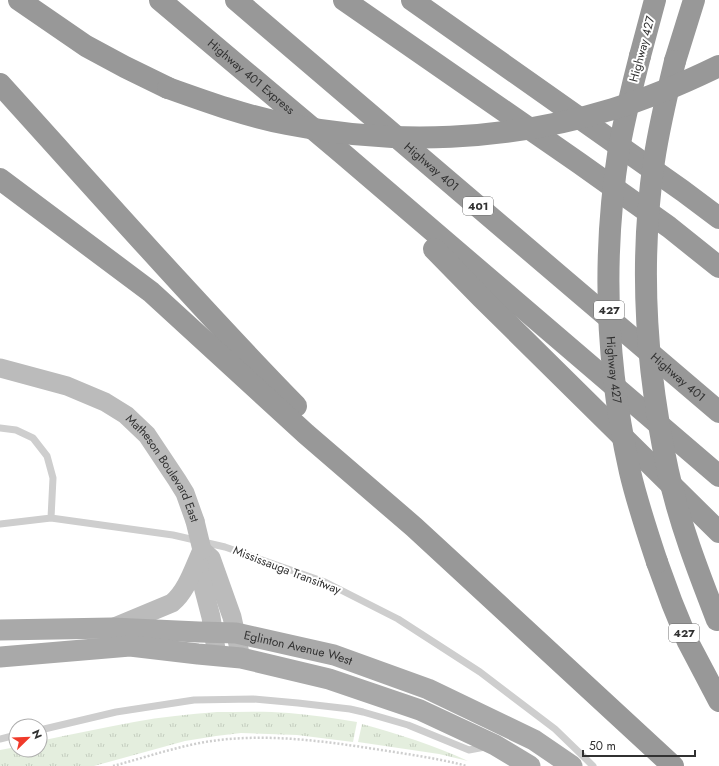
<svg xmlns="http://www.w3.org/2000/svg" width="719" height="766" viewBox="0 0 719 766" font-family="Jost,sans-serif">
<style>
.grass{fill:url(#grass-tufts)}
.lines{fill:none;stroke-linecap:round;stroke-linejoin:round}
.path{stroke:#cecece;stroke-width:2.5;stroke-dasharray:2 2;stroke-linecap:butt}
.lane{stroke:#cecece;stroke-width:7}
.secondary{stroke:#bbb;stroke-width:19}
.primary{stroke:#a9a9a9;stroke-width:21}
.highway{stroke:#989898;stroke-width:22}
.secondary-bridge{stroke:#bbb;stroke-width:19}
.highway-bridge{stroke:#989898;stroke-width:22}
.labels{text-anchor:middle;dominant-baseline:central;stroke-width:4;stroke-linejoin:round;paint-order:stroke}
.shield{fill:#fff;stroke:#6f6f6f;stroke-width:1}
.shield-label{font-size:11px;font-weight:bold;fill:#313131}
.street-label{font-size:12px;fill:#313131;stroke:#fff}
</style>
<defs>
<pattern id="grass-tufts" width="24" height="20" patternUnits="userSpaceOnUse"><rect width="24" height="20" fill="#e4eede"/><path d="M3 7l-1-3M5 7V3M7 7l1-3M15 17l-1-3M17 17v-4M19 17l1-3" fill="none" stroke="#c4cdbf"/></pattern>
</defs>
<rect width="100%" height="100%" fill="#fff"/>
<path class="grass" d="M217 712C241 712 265 711 289 713 312 715 334 718 357 722L353 742 297 735 241 733 216 736 185 741 94 766H0V750L16 747V750H40V741C71 734 103 728 134 722 161 717 189 714 217 712Z
M362 724C398 734 434 745 468 761L439 754 358 742Z"/>
<g class="lines">
<path class="path" d="M113 766C147 757 184 744 219 740 271 734 323 741 375 749 406 754 437 758 467 766"/>
<path class="lane" d="M0 428 16 430 33 438 47 456 53 478 51 518
M0 524 51 518 173 535 225 547 325 582 398 619 480 672 555 729 587 760 593 766
M40 730 116 712 194 700 253 699 298 703 350 709 363 712 408 725 469 750 485 747
M0 739 16 735"/>
<g class="secondary">
<path id="s1" d="M0 368 67 386 105 402 126 415 147 435 177 480 185 493 195 521"/>
<path d="M202 550 211 558 232 617 241 658"/>
<path d="M200 558 198 567 211 617 217 656"/>
<path d="M112 628 172 603C187 591 194 567 202 550"/>
</g>
<g class="primary">
<path id="s2" d="M0 630 112 628 199 632 236 633 334 655 428 689 534 740 572 766"/>
<path d="M0 657 130 646 198 654 241 658 329 679 420 710 495 745 530 766"/>
</g>
<g class="highway">
<path d="M19 0 86 46 125 67 168 88"/>
<path id="s3" d="M160 0 343 154 719 476"/>
<path id="s4" d="M236 0 719 412"/>
<path d="M344 0 579 163 669 227 719 267"/>
<path d="M412 0 683 191 719 218"/>
<path d="M640 56 655 0"/>
<path d="M675 61 694 0"/>
<path d="M0 84C98 192 194 301 296 406"/>
<path d="M0 179 151 292 306 434 414 527 673 766"/>
<path d="M434 249 482 298 719 532"/>
<path d="M657 562 672 603 688 642 719 701"/>
</g>
<path class="secondary-bridge" d="M195 521 202 550"/>
<g class="highway-bridge">
<path id="s5" d="M640 56C632 87 625 117 619 148 602 255 606 366 630 472 637 502 647 532 657 562"/>
<path d="M675 61C667 94 659 127 654 161 639 264 646 370 668 471 679 522 698 571 717 620"/>
<path d="M168 88C207 102 246 116 287 124 394 146 508 141 613 109 649 98 684 83 719 66"/>
</g>
</g>
<g class="labels">
<g class="shield">
<rect x="463" y="197" width="30" height="18" rx="3"/>
<rect x="594" y="301" width="30" height="18" rx="3"/>
<rect x="669" y="624" width="30" height="18" rx="3"/>
</g>
<g class="shield-label">
<text x="478" y="206">401</text>
<text x="609" y="310">427</text>
<text x="684" y="633">427</text>
</g>
<g class="street-label">
<text transform="translate(642 49) rotate(-75)">Highway 427</text>
<text stroke="none"><textPath href="#s3" startOffset="119">Highway 401 Express</textPath></text>
<text stroke="none"><textPath href="#s4" startOffset="257">Highway 401</textPath></text>
<text stroke="none"><textPath href="#s5" startOffset="317">Highway 427</textPath></text>
<text stroke="none"><textPath href="#s4" startOffset="581">Highway 401</textPath></text>
<text stroke="none"><textPath href="#s1" startOffset="201">Matheson Boulevard East</textPath></text>
<text transform="translate(287 570) rotate(21)">Mississauga Transitway</text>
<text stroke="none"><textPath href="#s2" startOffset="300">Eglinton Avenue West</textPath></text>
</g>
</g>
<g transform="translate(28 738) rotate(67)"><circle r="19" fill="#ffffff" stroke="#adadad"/>
<path d="M0-3L7 15L0 10L-7 15Z" fill="#f03a2a"/>
<text y="-6" font-size="11" font-weight="bold" text-anchor="middle" fill="#313131">N</text>
</g>
<path d="M583 750v6h112v-6" fill="none" stroke="#313131" stroke-width="2"/>
<text x="589" y="750" font-size="12" fill="#313131" stroke="#ffffff" stroke-width="3" paint-order="stroke">50 m</text>
</svg>
